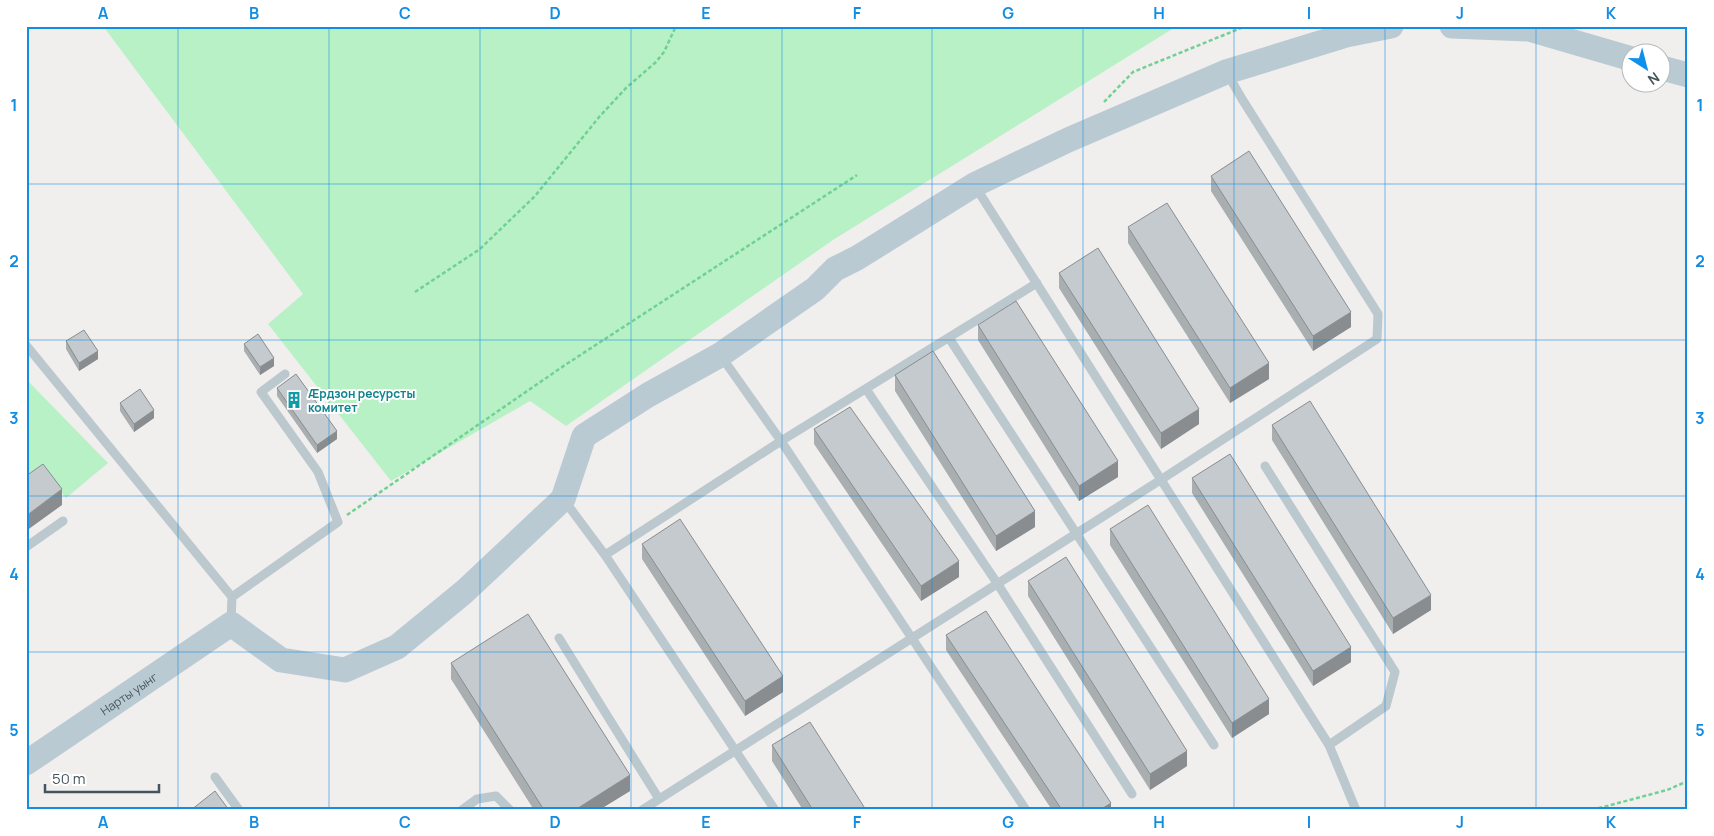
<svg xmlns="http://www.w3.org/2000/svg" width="1714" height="836" viewBox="0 0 1714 836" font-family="Manrope,sans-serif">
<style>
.green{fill:#b9f1c6}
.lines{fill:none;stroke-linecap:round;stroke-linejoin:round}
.path{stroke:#6fd192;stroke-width:2.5;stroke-dasharray:4 2.5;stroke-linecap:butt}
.lane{stroke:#bbc8ce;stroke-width:9}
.secondary{stroke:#bacad3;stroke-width:25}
.wall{fill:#a9aeb1}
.shaded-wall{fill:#8a8d90}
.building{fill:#c5cace;stroke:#8a8d90}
.grid{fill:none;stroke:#118de4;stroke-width:1;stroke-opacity:0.55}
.labels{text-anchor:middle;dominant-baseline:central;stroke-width:4;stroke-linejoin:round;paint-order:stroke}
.culture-label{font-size:12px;font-weight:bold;fill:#0d838f;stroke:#fff;text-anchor:start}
.street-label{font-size:12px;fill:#45555d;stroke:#fff}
.neatline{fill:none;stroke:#118de4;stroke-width:2}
.grid-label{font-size:16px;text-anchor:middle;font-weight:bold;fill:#118de4}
</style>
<rect width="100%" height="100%" fill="#f1eeee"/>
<path class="green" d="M103 26H1177L833 240 566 426 530 401 391 481 268 324 303 294Z
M26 379 108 463 66 498 43 467 26 479Z"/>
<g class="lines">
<path class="path" d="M1104 102 1133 72 1246 26
M415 292 480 249 535 196 600 116 626 88 656 62 664 52 676 26
M347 515 565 365 857 175
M1592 810 1667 790 1688 781"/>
<path class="lane" d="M975 186 1329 745 1356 810
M949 338 1214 745
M26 345 232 597 231 622
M721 356 781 441 1026 810
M866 389 997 583 1132 794
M1265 466 1395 672 1386 706 1329 745
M564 500 605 555 775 810
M26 547 63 521
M605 555 781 441 1037 283
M232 597 338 522 318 472 261 392 285 374
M559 638 659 799
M215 777 239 810
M462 810 477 799 496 796 510 810
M642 810 1162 479 1377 339 1378 314 1242 99 1227 73"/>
<g class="secondary">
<path d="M1452 26 1529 29 1632 59"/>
<path d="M1662 68 1688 75"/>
<path id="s1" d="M26 763 231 624 281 660 345 670 397 647 464 592 563 499 584 436 648 395 720 355 815 289 835 269 857 258 974 185 1068 140 1226 72 1346 35 1391 26"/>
</g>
</g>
<path class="wall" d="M1211 176 1351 327 1313 351 1211 191Z
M1128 227 1269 379 1230 403 1128 243Z
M1059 273 1199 424 1161 449 1059 288Z
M978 325 1118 477 1079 501 978 340Z
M66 341 98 359 79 371 66 349Z
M244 344 274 366 260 375 244 351Z
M895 375 1035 527 996 551 895 391Z
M277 388 337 439 317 453 277 396Z
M120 403 154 418 134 432 120 411Z
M1272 425 1431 610 1393 634 1272 440Z
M814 429 959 577 921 601 814 444Z
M1192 478 1351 662 1313 686 1192 493Z
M1110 529 1269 714 1232 738 1110 545Z
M642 544 783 692 745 716 642 559Z
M1028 581 1187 766 1150 790 1028 596Z
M946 635 1111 810H1052L946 650Z
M451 663 630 791 599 810H534L451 679Z
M772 745 866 810H803L772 761Z"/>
<path class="shaded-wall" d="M1351 312V327L1313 351V336Z
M98 351V359L79 371V363Z
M274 358V366L260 375V367Z
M1269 363V379L1230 403V388Z
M1199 409V424L1161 449V433Z
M154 410V418L134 432V424Z
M337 431V439L317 453V445Z
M1118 461V477L1079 501V486Z
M62 489V505L26 531V516Z
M1035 511V527L996 551V536Z
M959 561V577L921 601V586Z
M1431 595V610L1393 634V618Z
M1351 647V662L1313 686V671Z
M783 676V692L745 716V701Z
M1269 699V714L1232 738V723Z
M1187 751V766L1150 790V774Z
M630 775V791L599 810H575Z
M1111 803V810H1100Z"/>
<path class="building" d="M1249 151 1351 312 1313 336 1211 176Z
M1167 203 1269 363 1230 388 1128 227Z
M1098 248 1199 409 1161 433 1059 273Z
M1016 301 1118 461 1079 486 978 325Z
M84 330 98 351 79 363 66 341Z
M258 334 274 358 260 367 244 344Z
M933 351 1035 511 996 536 895 375Z
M296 374 337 431 317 445 277 388Z
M140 389 154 410 134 424 120 403Z
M1310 401 1431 595 1393 618 1272 425Z
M850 407 959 561 921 586 814 429Z
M1230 454 1351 647 1313 671 1192 478Z
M43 464 62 489 26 516V476Z
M1148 505 1269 699 1232 723 1110 529Z
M680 519 783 676 745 701 642 544Z
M1066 557 1187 751 1150 774 1028 581Z
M986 611 1111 803 1100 810H1062L946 635Z
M528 614 630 775 575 810H544L451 663Z
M810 722 866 810H813L772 745Z
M215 791 229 810H191Z"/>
<path class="grid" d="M178 26V810M329 26V810M480 26V810M631 26V810M782 26V810M932 26V810M1083 26V810M1234 26V810M1385 26V810M1536 26V810M26 184H1688M26 340H1688M26 496H1688M26 652H1688"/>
<defs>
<g id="building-bare" transform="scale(1.35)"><path d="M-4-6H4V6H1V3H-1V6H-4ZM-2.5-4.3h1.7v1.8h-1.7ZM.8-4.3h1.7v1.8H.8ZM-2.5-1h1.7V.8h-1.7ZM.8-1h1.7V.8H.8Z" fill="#0f9aa8" stroke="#fff" stroke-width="2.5" paint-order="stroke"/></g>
</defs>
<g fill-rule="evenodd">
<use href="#building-bare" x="294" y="400"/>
</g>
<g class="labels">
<g class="culture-label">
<text x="308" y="393">Æрдзон ресурсты<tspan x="308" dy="14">комитет</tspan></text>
</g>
<g class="street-label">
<text stroke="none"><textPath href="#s1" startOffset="124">Нарты уынг</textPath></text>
</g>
</g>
<rect width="1714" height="836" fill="none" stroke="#ffffff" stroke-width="55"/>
<g transform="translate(1646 68) rotate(144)"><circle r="24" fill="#ffffff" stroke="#b5bbbe"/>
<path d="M0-4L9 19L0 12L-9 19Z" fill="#0e90eb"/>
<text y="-8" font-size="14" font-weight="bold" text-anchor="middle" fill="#45555d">N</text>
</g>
<path d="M45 784v8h114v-8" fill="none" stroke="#45555d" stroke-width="2.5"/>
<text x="52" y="784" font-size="15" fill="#45555d" stroke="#ffffff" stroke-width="4" paint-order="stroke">50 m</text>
<rect x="28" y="28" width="1658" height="780" class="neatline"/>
<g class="grid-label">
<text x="103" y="19">A</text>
<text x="254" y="19">B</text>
<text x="405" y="19">C</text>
<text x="555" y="19">D</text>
<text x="706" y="19">E</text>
<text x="857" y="19">F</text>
<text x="1008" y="19">G</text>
<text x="1159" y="19">H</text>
<text x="1309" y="19">I</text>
<text x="1460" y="19">J</text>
<text x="1611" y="19">K</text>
<text x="14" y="111">1</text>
<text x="1700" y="111">1</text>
<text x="14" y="267">2</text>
<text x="1700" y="267">2</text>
<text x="14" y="424">3</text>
<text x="1700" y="424">3</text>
<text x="14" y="580">4</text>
<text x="1700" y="580">4</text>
<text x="14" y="736">5</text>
<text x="1700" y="736">5</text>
<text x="103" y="828">A</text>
<text x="254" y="828">B</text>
<text x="405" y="828">C</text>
<text x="555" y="828">D</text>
<text x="706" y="828">E</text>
<text x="857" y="828">F</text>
<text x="1008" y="828">G</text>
<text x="1159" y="828">H</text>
<text x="1309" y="828">I</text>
<text x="1460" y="828">J</text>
<text x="1611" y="828">K</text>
</g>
</svg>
